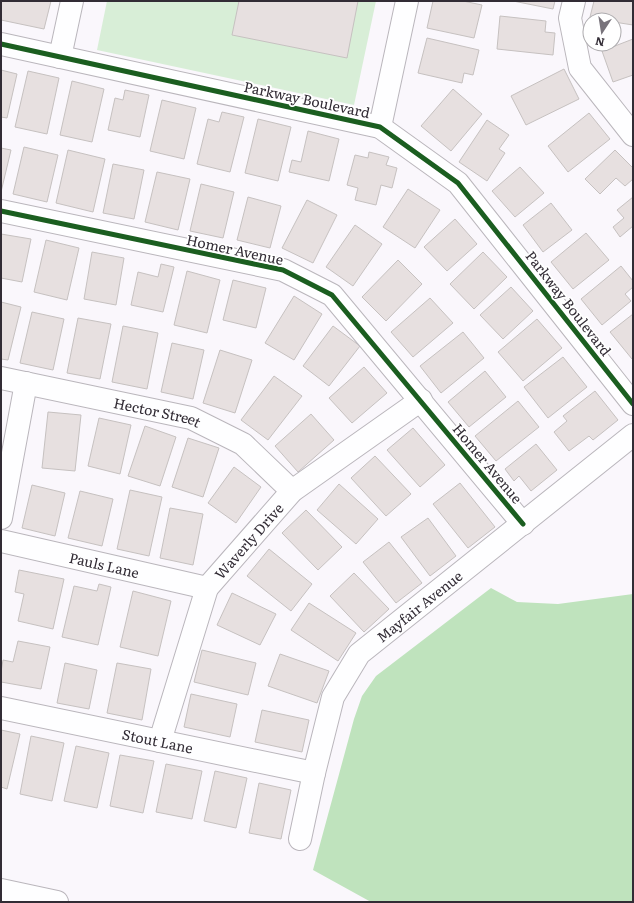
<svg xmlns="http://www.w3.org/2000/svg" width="634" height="903" viewBox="0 0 634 903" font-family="Literata,serif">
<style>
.green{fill:#d8eed7}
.forest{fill:#bfe3bd}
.building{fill:#e7e0e0;stroke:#c6c1c0}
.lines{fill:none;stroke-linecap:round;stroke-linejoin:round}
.minor-casing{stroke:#bab6bc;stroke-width:24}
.minor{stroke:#fefeff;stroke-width:22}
.cycleway-casing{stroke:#fff;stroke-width:8}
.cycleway{stroke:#1b5e20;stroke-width:5}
.labels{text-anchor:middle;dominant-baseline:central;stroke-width:3.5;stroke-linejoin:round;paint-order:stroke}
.street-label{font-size:14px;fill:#322c35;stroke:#fff}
</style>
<rect width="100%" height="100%" fill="#faf7fc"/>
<path class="green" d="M107 1H376L354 105 97 50Z"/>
<path class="forest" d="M491 588 517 602 558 604 633 594V902H371L313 870 354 719 362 696 376 676Z"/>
<path class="building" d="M1 1H51L44 29 1 20Z
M239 1H358L347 58 232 35Z
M433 1H463L482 5 474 38 427 28Z
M513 1H555L553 9Z
M594 1H633V25L614 22V20H605L590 17Z
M500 16 546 21 545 32 555 33 553 55 497 49Z
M427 38 479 50 473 75 464 73 462 83 418 73Z
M633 39V75L613 82 602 51Z
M564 69 579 99 526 125 511 96Z
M1 70 17 74 7 118 1 117Z
M28 71 59 78 47 134 15 127Z
M72 81 104 89 92 142 60 135Z
M453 89 482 114 451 151 421 126Z
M125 90 149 95 140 137 108 130 115 98 123 100Z
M162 100 196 108 184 159 150 151Z
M222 112 244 117 230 172 197 164 208 119 219 122Z
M589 113 610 139 568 172 548 146Z
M258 119 291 127 278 181 245 173Z
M487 120 509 135 499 149 505 153 487 181 459 162Z
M308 131 339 139 329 181 289 172 292 160 301 162Z
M24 147 58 155 47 202 13 194Z
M1 148 11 150 1 192Z
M68 150 105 159 93 212 56 203Z
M615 150 633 168V179L625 186 616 178 600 194 585 179Z
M369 152 389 157 386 165 397 168 392 188 381 185 376 205 355 200 358 188 347 185 355 155 368 158Z
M113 164 144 170 134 219 103 213Z
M520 167 544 193 515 217 492 191Z
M157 172 190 179 178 230 145 222Z
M201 184 234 192 223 238 190 231Z
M408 189 440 210 415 248 383 227Z
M248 197 281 206 270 248 237 240Z
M633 197V226L620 237 613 227 624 218 617 210Z
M307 200 337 215 313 263 282 248Z
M551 203 572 230 543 252 523 225Z
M455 219 477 244 447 271 424 247Z
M355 225 382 244 353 286 326 267Z
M586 233 609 260 573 289 551 262Z
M1 234 31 239 22 282 1 278Z
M46 240 79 248 67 300 34 292Z
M92 252 124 258 116 305 84 299Z
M483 252 507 277 474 309 450 284Z
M398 260 422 284 386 321 362 297Z
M161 264 174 267 163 312 131 305 138 272 158 277Z
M621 266 633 281V287L625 294 631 301 602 325 581 299Z
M187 271 220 280 207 333 174 325Z
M233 280 266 288 256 328 223 320Z
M511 287 533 311 503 339 480 315Z
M294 296 322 314 294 360 265 343Z
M430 298 453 323 413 357 391 332Z
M1 302 21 307 8 360 1 359Z
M32 312 64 319 53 370 20 363Z
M633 314V359H632L610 332Z
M78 318 111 324 100 379 67 373Z
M537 319 562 348 523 381 498 352Z
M123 326 158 333 147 389 112 382Z
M333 326 360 346 329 386 303 366Z
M463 332 484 358 441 393 420 366Z
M172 343 204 350 193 399 161 392Z
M220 350 252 360 235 413 203 403Z
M563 357 587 387 548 418 524 387Z
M364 367 387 393 352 423 329 398Z
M485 371 506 397 469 427 448 402Z
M274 376 302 396 268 440 241 420Z
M595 391 618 420 593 440 589 436 569 451 554 432 567 421 563 416Z
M518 401 539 427 496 461 475 436Z
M48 412 81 415 75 471 42 468Z
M311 414 334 440 298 472 275 446Z
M99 418 131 425 120 474 88 466Z
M145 426 176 437 160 486 128 476Z
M413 428 445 465 420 487 387 450Z
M188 438 219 448 203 497 172 487Z
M536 444 557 470 531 491 519 476 514 481 505 469Z
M375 456 411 494 386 516 351 478Z
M234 467 261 487 236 523 208 503Z
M460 483 495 527 468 548 433 504Z
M339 484 378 519 356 544 317 510Z
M32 485 65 493 55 536 22 528Z
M130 490 162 497 149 556 117 549Z
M80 491 113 499 102 546 68 538Z
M170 508 203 514 193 565 160 558Z
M306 510 342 547 318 570 282 533Z
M428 518 456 556 430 576 401 537Z
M389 542 422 583 396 603 363 562Z
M269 549 312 584 291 611 247 576Z
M19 570 64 579 53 629 18 621 24 594 15 592Z
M354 573 389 609 364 632 330 596Z
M99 584 111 587 98 645 62 637 74 586 97 591Z
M133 591 171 601 158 656 120 647Z
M232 593 276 614 260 645 217 625Z
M309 603 356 633 338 661 291 630Z
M18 641 50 647 41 689 1 682V672L3 660 13 662Z
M202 650 256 663 248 695 194 682Z
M280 654 329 671 317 703 268 686Z
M65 663 97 670 89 709 57 703Z
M117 663 151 669 142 720 107 713Z
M191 694 237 704 230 737 184 727Z
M262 710 309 720 302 752 255 742Z
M1 730 20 734 7 789 1 787Z
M31 736 64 743 52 801 20 794Z
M76 746 109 753 97 808 64 801Z
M120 755 154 761 143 813 110 806Z
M166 764 202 771 192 819 156 812Z
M215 771 247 778 236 828 204 821Z
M259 783 291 790 281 839 249 833Z"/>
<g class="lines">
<g class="minor-casing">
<g id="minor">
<path d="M574 1 570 18 580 68 633 135"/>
<path d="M1 44 380 127 458 183 633 404"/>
<path d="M60 57 72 1"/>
<path d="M380 127 407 1"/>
<path d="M1 211 283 270 332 295 523 524"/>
<path id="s1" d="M1 378 191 418 243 444 292 491"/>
<path d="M1 518 26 383"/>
<path id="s2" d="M1 541 207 588"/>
<path id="s3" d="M1 708 314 773"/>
<path id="s4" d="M160 741 207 588 292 491 421 400"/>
<path id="s5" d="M300 839 314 773 333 697 359 654 633 435"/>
<path d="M1 890 57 902"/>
</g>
</g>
<use href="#minor" class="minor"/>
<g class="cycleway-casing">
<path id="cycleway" d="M1 44 380 127 458 183 633 404
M1 211 283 270 332 295 523 524"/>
</g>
<use href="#cycleway" class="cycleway"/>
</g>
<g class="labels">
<g class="street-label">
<text transform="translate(307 99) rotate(12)">Parkway Boulevard</text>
<text transform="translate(235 249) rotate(12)">Homer Avenue</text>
<text transform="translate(569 303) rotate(52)">Parkway Boulevard</text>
<text stroke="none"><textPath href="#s1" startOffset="160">Hector Street</textPath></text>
<text transform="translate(488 463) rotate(50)">Homer Avenue</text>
<text stroke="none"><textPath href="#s4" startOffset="223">Waverly Drive</textPath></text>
<text stroke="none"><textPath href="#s2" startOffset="106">Pauls Lane</textPath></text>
<text stroke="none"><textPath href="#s5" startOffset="273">Mayfair Avenue</textPath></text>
<text stroke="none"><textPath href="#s3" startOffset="160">Stout Lane</textPath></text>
</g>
</g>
<rect width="634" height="903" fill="none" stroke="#322c35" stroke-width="4"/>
<g transform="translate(602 32) rotate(192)"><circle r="19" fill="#ffffff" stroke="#adabae"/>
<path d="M0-3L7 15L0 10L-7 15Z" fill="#78737b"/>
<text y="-6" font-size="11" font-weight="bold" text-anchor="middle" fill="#322c35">N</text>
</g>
</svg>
